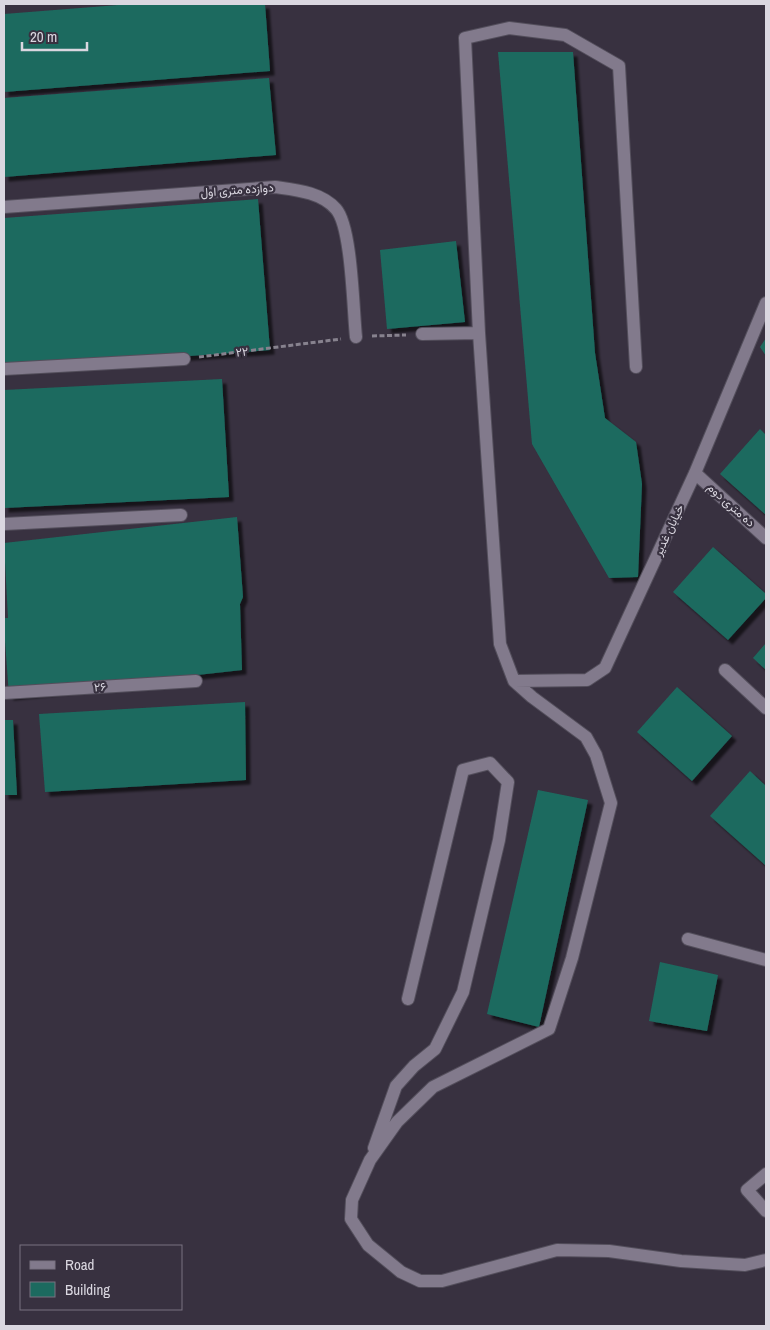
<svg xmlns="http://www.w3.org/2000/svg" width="770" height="1330" viewBox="0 0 770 1330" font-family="'Archivo Narrow',Vazirmatn,sans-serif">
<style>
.building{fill:#1c6a5f;filter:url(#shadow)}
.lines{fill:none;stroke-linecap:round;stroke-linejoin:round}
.street-casing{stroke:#534e5b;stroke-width:14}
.path{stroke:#87828e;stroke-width:3;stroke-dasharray:5 2.5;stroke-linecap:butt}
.street{stroke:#827a8c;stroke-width:12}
.labels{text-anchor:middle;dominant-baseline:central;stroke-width:4.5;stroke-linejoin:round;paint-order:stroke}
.street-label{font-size:12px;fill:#dad7e0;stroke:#383140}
</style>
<defs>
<filter id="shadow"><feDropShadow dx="4.5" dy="4.5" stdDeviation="1" flood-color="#0009"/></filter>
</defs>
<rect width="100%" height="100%" fill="#383140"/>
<path class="building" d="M131 4H265L270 71 4 92V14Z
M498 52H573L595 353 605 418 636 442 642 484 638 577 609 578 532 444Z
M269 78 276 155 4 177V98Z
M258 199 270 350 4 370V218Z
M456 241 465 322 387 329 380 250Z
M766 338V356L760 347Z
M222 379 229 497 4 508V390Z
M760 429 766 435V515L720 474Z
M237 517 243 597 240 604 242 670 9 696 4 627V618H8L4 543Z
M713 547 766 594V598L728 640 673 592Z
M766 643V670L753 658Z
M677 687 732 736 692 781 637 732Z
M245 702 246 780 45 792 39 714Z
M4 720H13L17 795H4Z
M750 771 766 786 765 865 710 816Z
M538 790 588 800 539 1027 487 1014Z
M660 962 718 975 707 1031 649 1021Z"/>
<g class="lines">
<g class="street-casing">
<path id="street" d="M4 207 275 187C296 190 321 192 336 209 352 227 353 310 356 337
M422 334 479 333
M636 367 619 66 565 35 509 28 465 38 479 333 500 644 514 681 532 697 586 737 596 755 611 803 572 958 549 1029 433 1087 397 1122 370 1160 352 1200 351 1219 368 1245 401 1272 420 1281H442L557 1250 609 1251 681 1261 745 1265 766 1260
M4 369 184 359
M695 473 766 538
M4 524 181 515
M725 670 766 708
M514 681 587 680 605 668 695 473 766 303
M4 693 196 681
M688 939 766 960
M374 1148 396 1086 414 1066 435 1049 463 992 499 840 508 782 490 763 463 770 408 999
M766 1174 747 1190 766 1211"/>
</g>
<path class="path" d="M372 336 406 335
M199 357 341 339"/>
<use href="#street" class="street"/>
</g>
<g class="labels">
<g class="street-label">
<text transform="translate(237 190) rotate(-4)">دوازده متری اول</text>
<text transform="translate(242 352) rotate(-7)">۲۲</text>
<text transform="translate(731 505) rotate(42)">ده متری دوم</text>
<text transform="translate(669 530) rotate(-65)">خیابان غدیر</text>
<text transform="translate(100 687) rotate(-4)">۲۶</text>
</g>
</g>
<rect width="770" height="1330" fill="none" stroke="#dad7e0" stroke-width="10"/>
<rect x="20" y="1245" width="162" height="65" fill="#383140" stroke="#797380"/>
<rect x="30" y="1261" width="25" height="8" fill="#827a8c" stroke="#797380"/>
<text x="65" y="1270" font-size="15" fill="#dad7e0">Road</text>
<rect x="30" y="1282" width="25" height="15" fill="#1c6a5f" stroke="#797380"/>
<text x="65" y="1295" font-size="15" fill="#dad7e0">Building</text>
<path d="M22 42v8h65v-8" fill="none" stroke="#dad7e0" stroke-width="2.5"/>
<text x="30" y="42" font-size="15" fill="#dad7e0" stroke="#383140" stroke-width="4" paint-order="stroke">20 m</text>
</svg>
